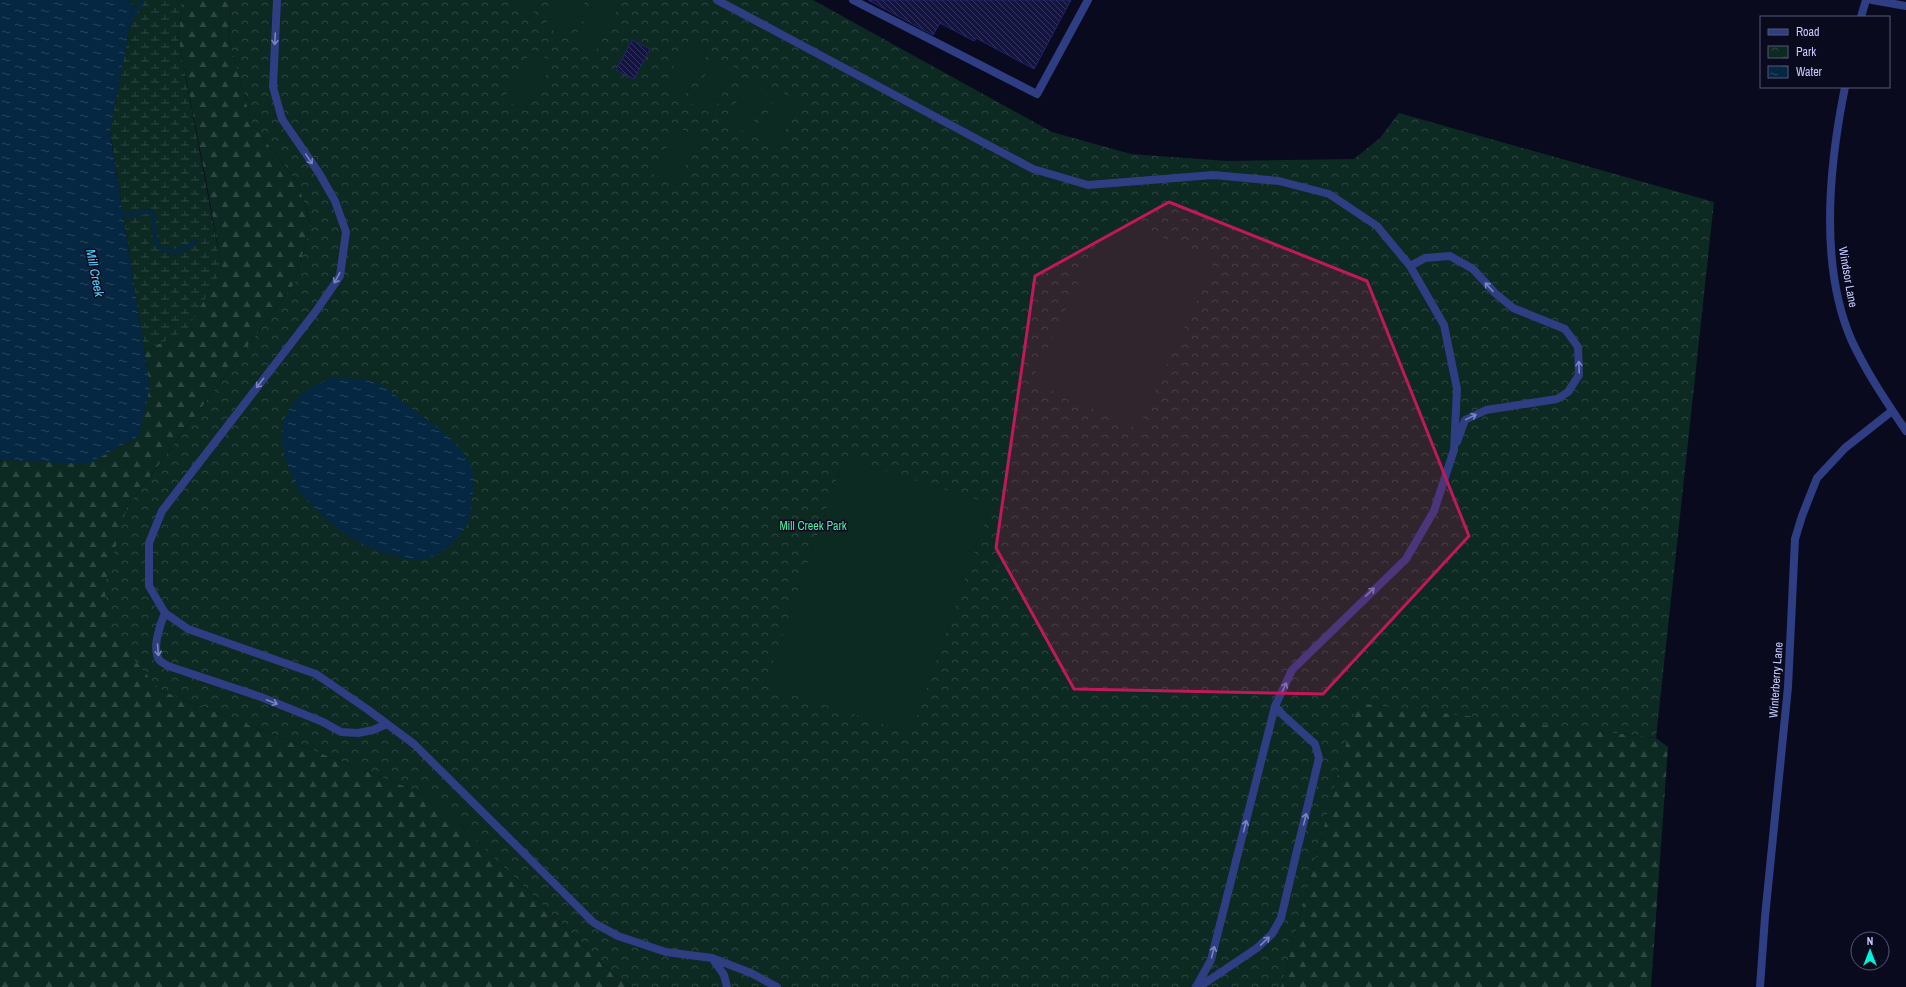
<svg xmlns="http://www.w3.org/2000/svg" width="1906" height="987" viewBox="0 0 1906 987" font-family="'Archivo Narrow',sans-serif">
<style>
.forest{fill:url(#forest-firs)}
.wetland{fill:url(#wetland-marsh)}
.park{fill:url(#park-crowns)}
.pitch{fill:#0c2922}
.water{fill:url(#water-ripples)}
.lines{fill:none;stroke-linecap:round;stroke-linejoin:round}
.stream{stroke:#062741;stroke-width:4.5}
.building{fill:url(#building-back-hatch);stroke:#23236f}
.lane{stroke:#2f3d82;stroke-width:8}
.street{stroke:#2f3d82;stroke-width:8}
.oneway{stroke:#7b84c0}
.marked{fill:#c2185b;fill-opacity:0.2;stroke:#c2185b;stroke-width:3;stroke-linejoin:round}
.labels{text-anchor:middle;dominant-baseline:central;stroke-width:3;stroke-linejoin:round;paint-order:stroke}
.street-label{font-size:12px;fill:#c7cbff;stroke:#0a0a1e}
.park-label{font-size:12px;fill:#47eba2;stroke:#0a0a1e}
.water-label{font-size:13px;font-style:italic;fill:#55d2ff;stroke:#0a0a1e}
</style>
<defs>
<pattern id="forest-firs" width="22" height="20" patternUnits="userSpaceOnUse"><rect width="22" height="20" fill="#0c2922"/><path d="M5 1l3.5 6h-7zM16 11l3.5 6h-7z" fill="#2e4743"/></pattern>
<pattern id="wetland-marsh" width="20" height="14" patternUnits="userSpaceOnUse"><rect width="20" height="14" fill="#0c2922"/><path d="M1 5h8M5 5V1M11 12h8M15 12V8" fill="none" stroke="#2e4743"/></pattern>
<pattern id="park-crowns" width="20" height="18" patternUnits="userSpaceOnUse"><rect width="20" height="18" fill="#0c2922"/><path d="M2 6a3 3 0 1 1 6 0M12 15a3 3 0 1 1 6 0" fill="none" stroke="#2e4743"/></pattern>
<pattern id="water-ripples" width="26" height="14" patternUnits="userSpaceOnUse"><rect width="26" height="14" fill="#062741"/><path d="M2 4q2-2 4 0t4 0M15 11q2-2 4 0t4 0" fill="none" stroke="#29455e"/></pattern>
<pattern id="building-back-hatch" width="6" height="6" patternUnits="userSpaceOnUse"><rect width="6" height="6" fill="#141441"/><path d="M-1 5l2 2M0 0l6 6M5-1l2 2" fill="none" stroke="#35355e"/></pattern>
</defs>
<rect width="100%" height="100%" fill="#0a0a1e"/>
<path class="forest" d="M183 0H231L229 38 252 124 298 183 311 225 294 284 127 507 160 690 432 797 613 974 632 987H0V461L150 387 144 350 170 339 222 270 208 191 178 37Z
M1357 702 1656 738 1668 747 1651 987H1281Z"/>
<path class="wetland" d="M128 0H183L178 37 222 270 188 328 170 339 144 350 110 131 134 4Z"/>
<path class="park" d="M231 0H813L1052 132 1131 154 1227 161 1354 159 1380 138 1399 113 1714 202 1656 738 1357 703 1281 987H632L613 974 432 797 160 690 112 634 104 587 127 507 294 284 311 225 298 183 252 124 229 38Z"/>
<path class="pitch" d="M513 0H540L531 18 510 7Z
M558 0H586L566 37 545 26Z
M595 0H609L619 6 595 52 573 41Z
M687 42 708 53 683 99 662 88Z
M531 50 553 62 526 111 504 99Z
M715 57 736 68 712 114 691 103Z
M751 76 772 87 747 133 726 122Z
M779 91 800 102 776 148 755 137Z
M677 127 700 138 675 185 653 174Z
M1109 217 1216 258 1138 429 1032 381Z
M844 458 991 504 911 733 765 685Z"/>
<path class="water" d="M0 0H128L134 4 110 132 150 387 139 436 88 464 0 460Z
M332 378C348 378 362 378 377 383 390 388 398 399 408 406 432 423 464 443 473 472 475 481 473 491 472 499 470 523 468 528 451 544 443 552 434 558 422 559 414 561 404 558 396 556 360 548 327 524 303 496 297 488 293 479 289 469 271 424 288 394 332 378Z"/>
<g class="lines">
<path class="stream" d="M127 25 143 0
M117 212 131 215 144 212H151C159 223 147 249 169 251 180 252 186 248 194 242"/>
</g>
<path class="building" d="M868 0H1071L1034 69 976 38 974 41 940 23 933 35Z
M632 40 650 49 634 79 616 70Z"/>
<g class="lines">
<path class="lane" d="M277 0 273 87 282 119 319 173 335 201 346 232 340 276 316 311 162 511 149 543V586L165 613 188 629 316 674 367 709 414 744 594 923 618 936 666 952 712 958 751 973 777 987
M717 0 1033 169 1088 185 1213 175 1279 181 1329 194 1377 226 1410 266 1444 325 1457 389 1454 450 1434 511 1406 559 1292 670 1275 706 1211 960 1196 987
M853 0 1037 94 1088 0
M1410 266 1425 258 1450 256 1473 269 1495 293 1513 308 1565 329 1578 347 1579 375 1568 392 1557 399 1486 410 1465 420 1457 442
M165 613C160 624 151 650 160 661 163 663 168 666 171 667L261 697 323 722 341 732 358 733 373 730 387 724
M712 958 724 975 727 987
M1199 987 1257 948 1272 934 1281 918 1319 758 1315 744 1283 715 1275 706"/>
<path class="street" d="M1872 0 1906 6
M1861 17 1866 0
M1845 87C1829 166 1819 264 1851 339 1866 372 1886 401 1906 431
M1760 987 1765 917 1788 687 1795 539 1802 516 1817 478 1845 448 1892 411"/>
</g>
<defs><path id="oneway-shaft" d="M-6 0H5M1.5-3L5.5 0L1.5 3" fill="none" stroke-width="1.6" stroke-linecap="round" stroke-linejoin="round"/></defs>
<g class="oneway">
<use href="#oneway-shaft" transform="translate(275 39) rotate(93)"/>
<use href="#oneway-shaft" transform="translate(309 159) rotate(56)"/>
<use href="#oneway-shaft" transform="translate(337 278) rotate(118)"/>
<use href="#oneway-shaft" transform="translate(1489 287) rotate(-133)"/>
<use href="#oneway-shaft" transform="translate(1579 367) rotate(-92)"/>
<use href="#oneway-shaft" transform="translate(260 383) rotate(128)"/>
<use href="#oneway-shaft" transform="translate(1471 417) rotate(-26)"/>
<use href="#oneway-shaft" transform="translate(1370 592) rotate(-44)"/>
<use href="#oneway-shaft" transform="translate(158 650) rotate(85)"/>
<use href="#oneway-shaft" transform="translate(1284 688) rotate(-65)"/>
<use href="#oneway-shaft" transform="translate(272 702) rotate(22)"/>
<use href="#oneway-shaft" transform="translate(1305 819) rotate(-76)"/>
<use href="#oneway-shaft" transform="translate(1245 826) rotate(-76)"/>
<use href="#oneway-shaft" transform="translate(1265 941) rotate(-44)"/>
<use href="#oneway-shaft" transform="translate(1213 952) rotate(-76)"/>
</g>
<path class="marked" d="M1169 202 1367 281 1469 536 1323 694 1074 689 996 548 1035 276Z"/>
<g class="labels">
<g class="street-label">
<text transform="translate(1848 277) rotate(80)">Windsor Lane</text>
<text transform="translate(1776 680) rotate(-86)">Winterberry Lane</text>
</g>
<g class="park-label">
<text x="813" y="526">Mill Creek Park</text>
</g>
<g class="water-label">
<text transform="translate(95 273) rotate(79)">Mill Creek</text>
</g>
</g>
<rect x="1760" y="16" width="130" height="72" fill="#0a0a1e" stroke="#565778"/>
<rect x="1768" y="29" width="20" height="6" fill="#2f3d82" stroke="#565778"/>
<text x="1796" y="36" font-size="12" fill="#c7cbff">Road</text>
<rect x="1768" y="46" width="20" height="12" fill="url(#park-crowns)" stroke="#565778"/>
<text x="1796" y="56" font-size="12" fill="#c7cbff">Park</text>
<rect x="1768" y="66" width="20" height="12" fill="url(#water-ripples)" stroke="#565778"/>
<text x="1796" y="76" font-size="12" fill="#c7cbff">Water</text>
<g transform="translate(1870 951)"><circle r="19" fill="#0a0a1e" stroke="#565778"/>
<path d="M0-3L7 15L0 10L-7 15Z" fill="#00f2da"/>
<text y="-6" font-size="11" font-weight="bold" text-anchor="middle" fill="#c7cbff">N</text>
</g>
</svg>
